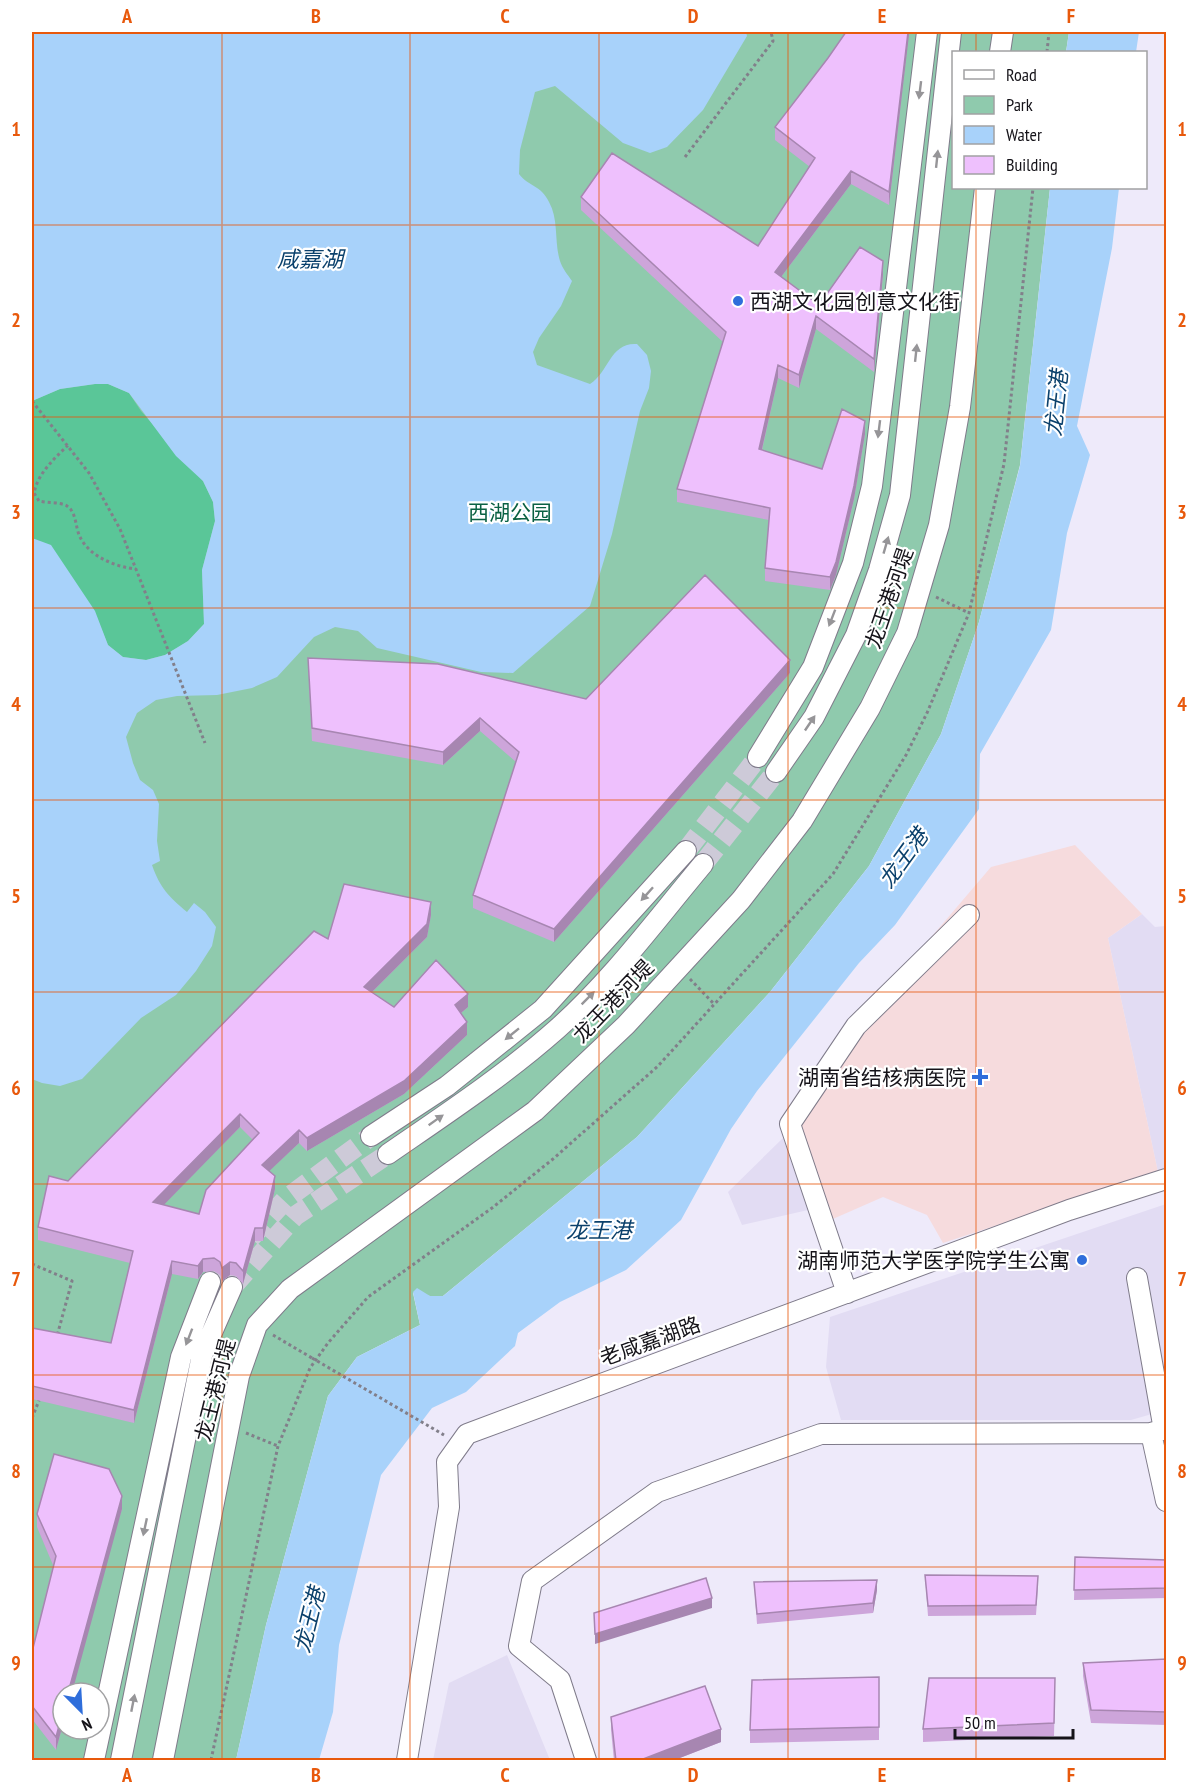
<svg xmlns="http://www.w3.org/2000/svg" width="1198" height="1792" viewBox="0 0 1198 1792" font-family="'PT Sans Narrow','Noto Sans SC',sans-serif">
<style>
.built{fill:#e2dcf3}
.medical{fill:#f6dbdd}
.green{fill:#8fcaad;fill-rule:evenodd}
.forest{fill:#5ac698}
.water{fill:#a8d2fa}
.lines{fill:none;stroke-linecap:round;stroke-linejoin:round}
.minor-tunnel{stroke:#cdcad8;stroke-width:20;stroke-dasharray:20 10;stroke-linecap:butt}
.minor-casing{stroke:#7f7b8a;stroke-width:22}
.path{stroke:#827f8a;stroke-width:3;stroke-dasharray:3 3;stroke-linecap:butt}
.minor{stroke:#fff;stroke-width:20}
.path-bridge{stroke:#827f8a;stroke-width:3;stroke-dasharray:3 3;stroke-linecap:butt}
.wall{fill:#cda5da;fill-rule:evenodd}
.shaded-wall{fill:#a786b1}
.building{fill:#eec0fd;stroke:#a786b1;stroke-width:1.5;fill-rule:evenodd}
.oneway{fill:#969598}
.grid{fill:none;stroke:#e8590c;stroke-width:1.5;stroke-opacity:0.55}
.poi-dot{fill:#2f6edb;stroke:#fff;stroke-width:2}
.labels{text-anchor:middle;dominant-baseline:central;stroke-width:4.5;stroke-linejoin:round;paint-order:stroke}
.poi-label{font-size:21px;fill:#151319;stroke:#fff;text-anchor:end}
.park-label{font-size:21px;fill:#0a6143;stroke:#fff}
.street-label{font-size:21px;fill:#151319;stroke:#fff}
.water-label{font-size:22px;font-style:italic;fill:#0b416c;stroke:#fff}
.neatline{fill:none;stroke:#e8590c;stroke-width:2}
.grid-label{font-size:20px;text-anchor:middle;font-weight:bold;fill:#e8590c}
</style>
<rect width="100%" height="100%" fill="#eeeafa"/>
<path class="built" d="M1142 914 1155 927 1166 926V1169L1158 1172 1108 938Z
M783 1138 808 1210 742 1225 728 1192Z
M1166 1204V1410L1131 1420H841L826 1367 830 1317Z
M507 1655 550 1760H433L449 1683Z"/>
<path class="medical" d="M1075 845 1142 914 1108 938 1158 1172 943 1243 927 1215 883 1197 826 1222 799 1117 847 1036 991 867Z"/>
<path class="green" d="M32 32H1069L1066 52H954V188H1050L1020 465 979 622 941 734 869 866 770 992 637 1137 443 1296H430L413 1293 420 1325 357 1357 328 1396 266 1625 236 1760H32ZM63 1693H99V1729H63Z"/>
<path class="forest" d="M95 384H108L129 393 141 411 203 481 213 502 215 521 202 570 204 624 188 641 165 655 146 660 123 657 108 645 94 611 32 538V401L60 389Z"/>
<path class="water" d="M32 32H746L747 36 703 110 667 147 650 153 623 143 555 86 535 92 520 150 519 174C529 187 541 185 549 202 559 220 554 242 560 261 562 268 568 275 572 281L561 306 539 338 533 352 537 365 590 384C609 372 610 342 637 344L647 355 651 371 649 388 640 411 612 534 590 606 513 673 481 672 377 648 358 631 335 627 314 637 277 677 252 688 217 695 177 696 156 700 137 713 126 737 133 763 140 780 153 790 159 804 157 841 160 861 152 865C160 888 169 897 187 912L194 903 205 912 216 927 212 946 196 971 176 995 141 1018 82 1079 60 1086 42 1083 32 1079V538L51 545 95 611 108 645 123 657 146 660 165 655 188 641 204 624 202 570 215 521 213 502 203 481 176 456 129 393 108 384H95L60 389 32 401Z
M1069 32H1139L1136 52H1066Z
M1050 188H1119L1112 248 1077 426 1090 455 1067 533 1051 630 980 754 979 809 895 925 859 963 757 1091 731 1129 681 1220 626 1270 560 1302 518 1333 515 1346 466 1392 432 1408 381 1475 339 1645 333 1712 319 1760H236L266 1625 328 1396 357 1357 420 1325 413 1292 417 1288 430 1296H443L637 1137 770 992 869 866 941 734 979 622 1020 466Z"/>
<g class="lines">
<path class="minor-tunnel" d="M686 851 758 757
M703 864 776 772
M210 1282 286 1199 371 1136
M232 1287 295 1216 388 1154"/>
<g class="minor-casing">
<path id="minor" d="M1000 52 1003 32
M758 757 813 667 853 563 872 486 927 32
M776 772 814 717 856 635 879 570 900 495 951 32
M371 1136 447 1086 543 1009 686 851
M388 1154C446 1114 505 1075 557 1029 612 980 656 920 703 864
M1137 1278 1164 1430
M847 1293 790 1124 856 1026 969 915
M1151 1433 1166 1501
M94 1760 181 1357 210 1282
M121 1760 202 1355 232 1287
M163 1760 239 1376 257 1325 290 1289 535 1111 626 1025 741 900 802 821 870 708 907 633 939 525 960 407 985 188
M407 1760 449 1507 447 1462 467 1434 1069 1210 1166 1179
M586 1760 560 1680 519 1646 532 1581 657 1492 821 1434 1151 1433 1166 1429"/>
</g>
<path class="path" d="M1047 52 1049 32
M685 157 773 41 771 32
M32 401 89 473 120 529 205 743
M68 445C54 459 38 473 34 493L39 501C47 503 61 502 67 506 77 513 75 527 80 537 89 556 115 567 136 569
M936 597 969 613
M690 979 714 1004
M32 1264 72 1281 57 1336
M273 1335 312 1358
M32 1418 40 1398
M246 1433 278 1446
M211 1760 278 1446 310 1368 328 1343 368 1297 492 1208 553 1159 658 1066 833 874 906 755 927 713 969 613 1004 464 1033 188"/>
<use href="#minor" class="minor"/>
<path class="path-bridge" d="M312 1358 444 1435"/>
</g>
<path class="wall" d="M909 32 889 205 851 184 781 277 819 305 883 274 874 372 816 329 799 388 778 378 762 450 822 469 865 434 854 499 836 575 830 590 765 581V568L769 520 677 502V489L723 342 581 210V197L758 246 810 167 775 140V127Z
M308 658 586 699 790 673 554 942 473 908V895L516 762 480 731 443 765 312 741Z
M431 915 427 937 372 992 394 1007H468L461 1013 467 1035 404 1094 307 1151 299 1143 269 1171 275 1189 263 1241H255L243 1284 236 1276 230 1275 222 1281 220 1275 214 1271 203 1272 198 1279 172 1274 134 1423 32 1399V1328L111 1343 130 1263 38 1240V1227L68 1181 328 939ZM240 1127 253 1140 199 1214 163 1205Z
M122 1509 63 1693V1724L56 1750 32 1719V1652L53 1565 37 1527V1514Z
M1075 1557 1167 1560V1598L1074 1600Z
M925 1575 1038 1586 1036 1615 928 1616Z
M754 1582 877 1590 873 1613 757 1624Z
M1167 1659V1725L1091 1723 1083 1676V1663Z
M879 1677V1740L750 1743V1730Z
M1055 1692 1054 1736 923 1742V1729Z
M611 1717 721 1742 672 1761H614L611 1730Z"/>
<path class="shaded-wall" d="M908 32H909V35L889 205V192Z
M851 171V184L775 285V272Z
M883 261V274L874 372V359Z
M816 316V329L799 388V375Z
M778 365V378L759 462V449Z
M865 421V434L854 499 836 575 830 590V577Z
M790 660V673L554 942V929Z
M480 718V731L443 765V752Z
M431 902V915L427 937 364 1000V987Z
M468 994V1007L455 1018V1005Z
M467 1022V1035L404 1094 307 1151V1138Z
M240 1114V1127L153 1216V1202Z
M299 1130V1143L262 1178V1165Z
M275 1176V1189L263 1241V1228Z
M255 1228V1241L243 1284V1271Z
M203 1259V1272L198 1279V1266Z
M172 1261V1274L134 1423V1410Z
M230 1262V1275L222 1281V1268Z
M122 1496V1509L72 1693H68Z
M877 1580V1590L873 1613V1603Z
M712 1598V1608L595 1644V1634Z
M63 1711V1724L56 1750V1737Z
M721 1729V1742L672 1761H638Z"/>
<path class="building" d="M846 32H908L889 192 851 171 775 272 819 305 860 247 883 261 874 359 816 316 799 375 778 365 759 449 822 469 842 409 865 421 854 486 836 562 830 577 765 568 770 508 677 489 726 332 581 197 612 153 758 246 815 158 775 127 828 58Z
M705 575 790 660 554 929 473 895 519 752 480 718 443 752 312 728 308 658 438 664 586 699Z
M344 884 431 902 427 924 364 987 394 1007 436 960 468 994 455 1005 467 1022 404 1081 307 1138 299 1130 262 1165 275 1176 263 1228H255L243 1271 236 1263 230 1262 222 1268 220 1262 214 1258 203 1259 198 1266 172 1261 134 1410 32 1386V1328L111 1343 133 1251 38 1227 49 1176 68 1181 314 931 328 939ZM240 1114 259 1133 206 1190 199 1214 153 1202Z
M54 1454 109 1469 122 1496 68 1693H63V1711L56 1737 32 1706V1652L56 1556 37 1514Z
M1075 1557 1167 1560V1588L1074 1590Z
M925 1575 1038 1576 1036 1605 928 1606Z
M706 1578 712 1598 595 1634 594 1613Z
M877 1580 873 1603 757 1614 754 1582Z
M1167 1659V1712L1091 1710 1083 1663Z
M879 1677V1727L750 1730 752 1680Z
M929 1678H1055L1054 1723 923 1729Z
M705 1686 721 1729 638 1761H616L611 1717Z"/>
<defs><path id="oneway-solid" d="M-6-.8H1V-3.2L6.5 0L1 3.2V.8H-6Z" transform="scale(1.5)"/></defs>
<g class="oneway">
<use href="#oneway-solid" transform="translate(920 90) rotate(97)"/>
<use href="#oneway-solid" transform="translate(937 159) rotate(-84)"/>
<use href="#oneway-solid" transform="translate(916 353) rotate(-84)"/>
<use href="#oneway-solid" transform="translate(879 429) rotate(97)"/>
<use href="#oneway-solid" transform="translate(886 545) rotate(-74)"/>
<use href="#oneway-solid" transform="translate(832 618) rotate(111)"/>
<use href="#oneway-solid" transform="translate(810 723) rotate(-56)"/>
<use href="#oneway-solid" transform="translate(647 894) rotate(132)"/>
<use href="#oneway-solid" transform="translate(588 998) rotate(-45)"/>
<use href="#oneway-solid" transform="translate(512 1034) rotate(141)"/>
<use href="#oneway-solid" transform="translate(436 1120) rotate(-35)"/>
<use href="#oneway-solid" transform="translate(189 1337) rotate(111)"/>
<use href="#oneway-solid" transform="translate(145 1527) rotate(102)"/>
<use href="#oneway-solid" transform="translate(133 1703) rotate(-79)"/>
</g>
<path class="grid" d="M222 32V1760M410 32V1760M599 32V1760M788 32V1760M976 32V52M976 188V1760M32 225H1166M32 417H1166M32 608H1166M32 800H1166M32 992H1166M32 1184H1166M32 1375H1166M32 1567H1166"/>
<g class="poi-dot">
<circle cx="738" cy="301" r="6"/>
<path d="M977 1068h6v6h6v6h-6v6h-6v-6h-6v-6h6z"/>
<circle cx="1082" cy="1260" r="6"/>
</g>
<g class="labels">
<g class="poi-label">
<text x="750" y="301" text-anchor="start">西湖文化园创意文化街</text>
<text x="966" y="1077">湖南省结核病医院</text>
<text x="1070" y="1260">湖南师范大学医学院学生公寓</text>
</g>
<g class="park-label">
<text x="510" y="512">西湖公园</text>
</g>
<g class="street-label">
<text transform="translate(889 598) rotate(-71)">龙王港河堤</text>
<text transform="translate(613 1001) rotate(-46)">龙王港河堤</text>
<text transform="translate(650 1341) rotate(-20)">老咸嘉湖路</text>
<text transform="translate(215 1390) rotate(-76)">龙王港河堤</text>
</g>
<g class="water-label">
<text x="310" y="259">咸嘉湖</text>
<text transform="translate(1056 403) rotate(-84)">龙王港</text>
<text transform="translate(903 858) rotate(-54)">龙王港</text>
<text x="599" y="1230">龙王港</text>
<text transform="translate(309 1620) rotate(-76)">龙王港</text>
</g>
</g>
<rect width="1198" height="1792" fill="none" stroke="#ffffff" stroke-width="66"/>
<rect x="952" y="51" width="195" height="138" fill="#ffffff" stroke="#a1a1a3" stroke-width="1.5"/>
<rect x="964" y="70" width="30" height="9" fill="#ffffff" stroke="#a1a1a3" stroke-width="1.5"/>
<text x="1006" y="81" font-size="18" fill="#151319">Road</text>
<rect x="964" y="96" width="30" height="18" fill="#8fcaad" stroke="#a1a1a3" stroke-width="1.5"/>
<text x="1006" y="111" font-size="18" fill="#151319">Park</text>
<rect x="964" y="126" width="30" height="18" fill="#a8d2fa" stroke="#a1a1a3" stroke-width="1.5"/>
<text x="1006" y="141" font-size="18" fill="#151319">Water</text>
<rect x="964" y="156" width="30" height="18" fill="#eec0fd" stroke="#a1a1a3" stroke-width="1.5"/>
<text x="1006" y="171" font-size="18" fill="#151319">Building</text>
<g transform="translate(81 1711) rotate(156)"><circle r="28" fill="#ffffff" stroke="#a1a1a3" stroke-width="1.5"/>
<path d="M0-4.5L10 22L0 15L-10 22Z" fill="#2f6edb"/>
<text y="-9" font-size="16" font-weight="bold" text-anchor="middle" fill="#151319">N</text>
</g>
<path d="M955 1729v9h118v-9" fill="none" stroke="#151319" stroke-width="3"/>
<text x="964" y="1729" font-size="18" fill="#151319" stroke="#ffffff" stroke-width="4.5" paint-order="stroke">50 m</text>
<rect x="33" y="33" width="1132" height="1726" class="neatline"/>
<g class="grid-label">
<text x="127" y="23">A</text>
<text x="316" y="23">B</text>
<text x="505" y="23">C</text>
<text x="693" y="23">D</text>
<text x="882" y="23">E</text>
<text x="1071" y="23">F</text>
<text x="16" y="136">1</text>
<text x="1182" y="136">1</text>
<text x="16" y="327">2</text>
<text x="1182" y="327">2</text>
<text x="16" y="519">3</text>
<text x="1182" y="519">3</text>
<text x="16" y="711">4</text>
<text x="1182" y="711">4</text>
<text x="16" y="903">5</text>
<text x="1182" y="903">5</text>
<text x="16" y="1095">6</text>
<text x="1182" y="1095">6</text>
<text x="16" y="1286">7</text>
<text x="1182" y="1286">7</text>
<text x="16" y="1478">8</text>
<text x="1182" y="1478">8</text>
<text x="16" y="1670">9</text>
<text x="1182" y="1670">9</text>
<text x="127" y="1782">A</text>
<text x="316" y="1782">B</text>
<text x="505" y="1782">C</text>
<text x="693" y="1782">D</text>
<text x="882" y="1782">E</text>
<text x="1071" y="1782">F</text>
</g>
</svg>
